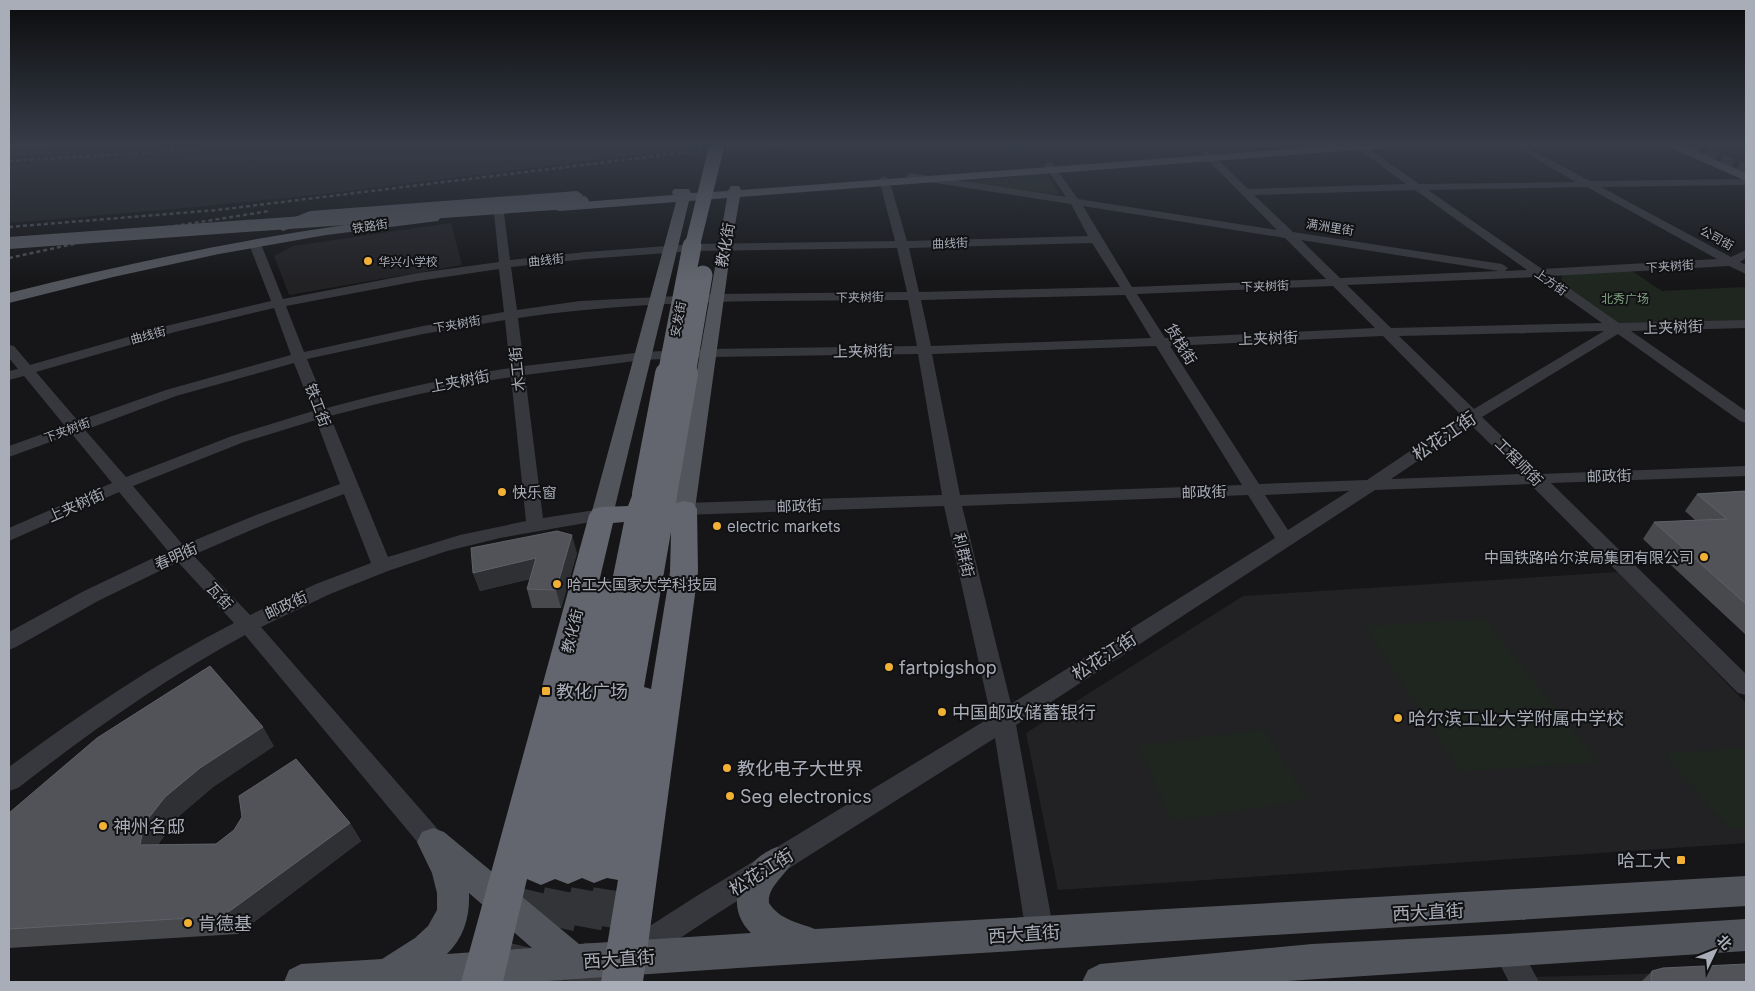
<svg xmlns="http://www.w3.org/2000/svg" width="1755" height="991" viewBox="0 0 1755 991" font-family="Inter,'Noto Sans SC',sans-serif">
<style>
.built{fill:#222225}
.green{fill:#1e261f}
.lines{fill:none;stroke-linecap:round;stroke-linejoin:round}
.major-tunnel{stroke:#333438;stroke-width:12;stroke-dasharray:12 6;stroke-linecap:butt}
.highway-tunnel{stroke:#333438;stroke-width:37;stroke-dasharray:37 19;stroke-linecap:butt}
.minor{fill:#37383d;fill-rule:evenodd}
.major{fill:#53555c;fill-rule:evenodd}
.highway{fill:#63666e;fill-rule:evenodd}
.rail{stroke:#4a4c52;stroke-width:2.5;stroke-dasharray:4 3;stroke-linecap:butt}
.major-bridge{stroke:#53555c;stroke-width:12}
.highway-bridge-far2{stroke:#63666e;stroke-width:15}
.highway-bridge-far1{stroke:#63666e;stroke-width:19}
.highway-bridge{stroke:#63666e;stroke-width:24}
.wall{fill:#47494d}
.shaded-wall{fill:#2f3033}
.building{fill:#525359;stroke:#5f6168}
.poi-dot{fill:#f2b134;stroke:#111113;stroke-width:2}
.labels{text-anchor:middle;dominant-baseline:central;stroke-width:4;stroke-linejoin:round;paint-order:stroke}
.far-street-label{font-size:12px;fill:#a8adb8;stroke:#111113}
.far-poi-label{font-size:12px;fill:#a8adb8;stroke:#111113;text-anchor:start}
.far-park-label{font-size:12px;fill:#7fa381;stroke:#111113}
.street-label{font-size:15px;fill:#a8adb8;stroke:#111113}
.poi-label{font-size:15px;fill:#a8adb8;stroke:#111113;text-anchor:start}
.near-street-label{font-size:18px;fill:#a8adb8;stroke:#111113}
.near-poi-label{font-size:18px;fill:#a8adb8;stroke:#111113;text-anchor:start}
</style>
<rect width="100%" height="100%" fill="#161618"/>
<path class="built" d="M9 145H753L641 154 323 194 195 207 9 223Z
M1708 145H1746V161H1745Z
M451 223 462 265 289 295 274 256 293 246Z
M1618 572 1746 703V843L1058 890 1026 733 1243 596Z
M1746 971V982H1503L1535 977Z"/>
<path class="green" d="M1047 174 1059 193 1049 197 954 182Z
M1632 271 1662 291 1746 287V322L1636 326 1612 322 1560 283 1563 274Z
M1485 619 1599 763 1460 771 1365 626Z
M1264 729 1308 800 1172 821 1138 746Z
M1746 747V827L1730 829 1663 754Z"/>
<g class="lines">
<path class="major-tunnel" d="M1689 145 1746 170"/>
<path class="highway-tunnel" d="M514 982 541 868
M544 982 568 867
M573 982 594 866
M597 982 616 864"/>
<path class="minor" d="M1353 145H1363L1419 184 1576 182 1512 145H1522L1590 181 1746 179V185L1601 187 1731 257 1746 250V258L1740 262 1746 265V274L1729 266 1552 276 1619 323 1746 320V328L1631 331 1746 411V423L1740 421 1618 334 1482 417 1541 474 1746 466V476L1551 483 1746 674V695L1738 693 1530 484 1375 490 1016 725 1054 933 1050 943 1040 947 1030 943 1026 933 995 738 715 915 613 982H574L578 972 695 897 991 717 944 506 684 515 678 513 675 509 678 505 684 503 942 495 918 354 708 357 643 360 525 375 543 518 602 509 608 511 611 515 608 519 500 538 447 551 388 571 330 594 261 627 442 834 446 842 442 850 433 854 424 850 245 635C164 679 90 732 18 788L9 791V767C80 714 154 664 234 623L178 562 98 601 16 647 9 650V632L84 591 168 551 119 492 9 541V528L112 483 72 434 9 457V446L65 426 24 376 9 380V371L18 369 9 358V345L14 346 30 365 166 326 271 301 249 244 255 241 261 244 283 299 418 273 499 262 494 213 499 210 504 213 510 260 586 252 694 244 895 241 879 179 884 176 889 179 907 241 1088 236 1071 204 910 179 905 176 910 173 1066 197 1044 165 1049 162 1052 163 1078 199 1277 230 1203 155V151H1209L1248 189 1406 184ZM1587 187 1717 259 1542 269 1428 190ZM1415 190 1527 270 1505 271 1508 268 1502 264 1293 232 1254 195ZM1083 206 1285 238 1326 279 1132 287ZM1301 240 1499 271 1340 278ZM1092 243 1120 287 919 292 909 248ZM897 248 907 292 716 294 580 301 517 310 511 267 586 259 694 251ZM499 269 504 312 423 326 304 352 286 306 418 281ZM1537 277 1602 323 1391 328 1347 285ZM1333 286 1375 328 1165 338 1137 294ZM1125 295 1151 338 931 346 921 300ZM908 300 917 346 708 349 643 352 524 366 518 318C647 299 778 301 908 300ZM274 308 291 355 166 390 78 421 36 372 175 332ZM505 320 510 368C448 377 387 392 327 408L307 359 423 334ZM1604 331 1474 409 1399 336ZM1383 336 1462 416 1367 480 1259 484 1170 346ZM1156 346 1242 485 960 495 932 354ZM294 363 313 411 232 436 126 477 85 430 176 396ZM511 377 526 521 460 535 388 557 330 416C390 400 450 386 511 377ZM316 420 340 484 256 515 183 545 133 486 244 442ZM1471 425 1521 474 1391 479ZM1349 491 1288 530 1265 495 1348 491ZM344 494 371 563 316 584 250 615 193 555 268 523ZM1248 495 1275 538 1011 704 962 506Z
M1507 937 1517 941 1539 982H1509L1493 951 1497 941Z"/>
<path class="major" d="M1342 145H1389L1383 148 740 197 731 247 695 509 692 514 684 516 676 514 673 509 727 198 689 201 613 515 610 520 602 522 594 520 591 515 676 202 560 211 555 210 553 207 555 204 673 195 672 192 674 189H689L691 193 728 191 731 186H739L741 190Z
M1667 145H1682L1746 173V181L1669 147Z
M577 191 583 195 581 198 313 219 283 231 276 227 278 224 310 211Z
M433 214 440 218 438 221 326 235 219 254 113 277 9 303V293C149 258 289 229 433 214Z
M433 828 444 832 579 944 751 933C721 904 743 859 777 847L788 851 793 861C786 875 767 887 769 903 780 920 797 922 815 929L1746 876V906L768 966 532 982H284L289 970 301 964 382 959 415 938 428 926 437 910V893L432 873 417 842 422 832ZM469 893 532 948 447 954C464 938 470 916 469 893Z
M1746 919V951L1272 982H1082L1088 970 1100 964 1312 944 1507 934Z"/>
<path class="highway" d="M666 481 675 484 678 489 676 503 684 501 693 503 697 509 698 572 643 982H601L618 880 607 878 594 883 582 878 568 884 555 879 541 885 527 879 503 982H461L589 515 593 509 602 507 628 506 633 493 642 490 652 495 657 484ZM624 522 612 581 607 579 599 582 613 523ZM671 532 670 572 651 689 644 687Z"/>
<path class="rail" d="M9 161 275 145
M9 227 217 210 680 153 792 145
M9 258 106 237 269 211"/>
<path class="major-bridge" d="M9 243 583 202"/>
<path class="highway-bridge-far2" d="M692 247 717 145"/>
<path class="highway-bridge-far1" d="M667 375 692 246
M686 375 703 275"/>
<path class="highway-bridge" d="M666 489 686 374
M644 494 667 374"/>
</g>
<path class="wall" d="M1746 491V635L1643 539 1654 522 1695 520 1685 511 1697 494Z
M577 553 561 608H532L527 589 530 579 480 591 473 573Z
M274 746 213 787 179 816 159 843V845L216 844 350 823 361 841 238 934 9 948V813Z
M1652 971 1746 982H1641Z"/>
<path class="shaded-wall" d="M45 145H65L53 154 9 156V147Z
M572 535 577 553 561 608 556 590Z
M536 558 542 576 480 591 473 573Z
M263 727 274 746 213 787 179 816 159 843 155 863 140 845 144 824 165 797 200 768Z
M350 823 361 841 238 934 223 916Z"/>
<path class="building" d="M9 145H45L9 147Z
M1746 491V604L1654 522 1727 519 1697 494Z
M557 531 572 535 556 590 527 589 536 558 473 573 471 548Z
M210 666 263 727 200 768 165 797 144 824 140 845 216 844 234 830 242 817 239 796 296 759 350 823 223 916 9 929V813L97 738Z
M1746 964V982H1652L1651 979 1652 971 1663 968Z"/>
<linearGradient id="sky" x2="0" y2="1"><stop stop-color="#0c0c0d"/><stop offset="0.51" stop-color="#363c48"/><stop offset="1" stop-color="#363c48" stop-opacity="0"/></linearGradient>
<rect width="1755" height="283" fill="url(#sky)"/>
<g class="poi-dot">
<circle cx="368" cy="261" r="5"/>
<circle cx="502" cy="492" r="5"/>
<circle cx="717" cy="526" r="5"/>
<circle cx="1704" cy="557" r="5"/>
<circle cx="557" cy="584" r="5"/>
<circle cx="889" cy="667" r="5"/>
<rect x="541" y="686" width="10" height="10" rx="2.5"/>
<circle cx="942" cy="712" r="5"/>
<circle cx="1398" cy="718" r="5"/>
<circle cx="727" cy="768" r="5"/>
<circle cx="730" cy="796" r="5"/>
<circle cx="103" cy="826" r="5"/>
<rect x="1676" y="855" width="10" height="10" rx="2.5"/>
<circle cx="188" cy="923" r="5"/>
</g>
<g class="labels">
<g class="far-street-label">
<text transform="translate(370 226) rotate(-8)">铁路街</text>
<text transform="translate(1330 227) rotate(9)">满洲里街</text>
<text transform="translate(1717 238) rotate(29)">公司街</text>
<text transform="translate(950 243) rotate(-2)">曲线街</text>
<text transform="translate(546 260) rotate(-6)">曲线街</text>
<text transform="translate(1670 266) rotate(-4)">下夹树街</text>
<text transform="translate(1551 282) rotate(35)">上方街</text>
<text transform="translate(1265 286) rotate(-2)">下夹树街</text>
<text transform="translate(860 297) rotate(-1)">下夹树街</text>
<text transform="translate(678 319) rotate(-79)">安发街</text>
<text transform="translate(457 324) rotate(-10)">下夹树街</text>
<text transform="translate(148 335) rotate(-15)">曲线街</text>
<text transform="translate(67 430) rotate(-20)">下夹树街</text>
</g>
<g class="far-poi-label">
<text x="378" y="261">华兴小学校</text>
</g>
<g class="far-park-label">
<text x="1625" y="298">北秀广场</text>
</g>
<g class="street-label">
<text transform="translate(725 245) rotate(-80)">教化街</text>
<text transform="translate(1673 327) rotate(-2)">上夹树街</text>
<text transform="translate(1268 338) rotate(-2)">上夹树街</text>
<text transform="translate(1181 344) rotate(58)">货栈街</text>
<text transform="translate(863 351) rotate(-1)">上夹树街</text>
<text transform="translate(517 369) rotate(-96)">木工街</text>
<text transform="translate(460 381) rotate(-11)">上夹树街</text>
<text transform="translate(318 405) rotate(69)">铁工街</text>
<text transform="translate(1519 462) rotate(45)">工程师街</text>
<text transform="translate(1609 476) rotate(-2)">邮政街</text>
<text transform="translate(1204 492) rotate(-2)">邮政街</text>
<text transform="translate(76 505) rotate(-24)">上夹树街</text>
<text transform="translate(799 506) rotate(-2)">邮政街</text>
<text transform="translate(964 555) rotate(77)">利群街</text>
<text transform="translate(176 556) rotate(-24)">春明街</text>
<text transform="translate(220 596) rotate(47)">瓦街</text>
<text transform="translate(286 605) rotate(-25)">邮政街</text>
<text transform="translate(572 631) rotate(-76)">教化街</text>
</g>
<g class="poi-label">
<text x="512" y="492">快乐窗</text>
<text x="727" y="526">electric markets</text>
<text x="1694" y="557" text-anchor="end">中国铁路哈尔滨局集团有限公司</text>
<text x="567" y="584">哈工大国家大学科技园</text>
</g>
<g class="near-street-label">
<text transform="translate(1444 436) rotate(-34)">松花江街</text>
<text transform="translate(1104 656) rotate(-33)">松花江街</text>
<text transform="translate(761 872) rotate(-32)">松花江街</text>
<text transform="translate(1428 912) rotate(-3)">西大直街</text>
<text transform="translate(1024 934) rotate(-4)">西大直街</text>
<text transform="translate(619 959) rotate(-4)">西大直街</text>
</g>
<g class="near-poi-label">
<text x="899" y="667">fartpigshop</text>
<text x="556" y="691">教化广场</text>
<text x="952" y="712">中国邮政储蓄银行</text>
<text x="1408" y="718">哈尔滨工业大学附属中学校</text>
<text x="737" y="768">教化电子大世界</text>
<text x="740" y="796">Seg electronics</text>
<text x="113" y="826">神州名邸</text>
<text x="1671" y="860" text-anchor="end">哈工大</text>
<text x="198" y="923">肯德基</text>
</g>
</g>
<rect width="1755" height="991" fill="none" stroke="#a8adb8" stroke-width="20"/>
<g transform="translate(1715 951) rotate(47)" stroke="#111113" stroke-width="4" paint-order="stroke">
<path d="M0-4L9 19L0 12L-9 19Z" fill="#a8adb8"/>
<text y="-8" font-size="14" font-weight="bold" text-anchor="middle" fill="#a8adb8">北</text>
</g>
</svg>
